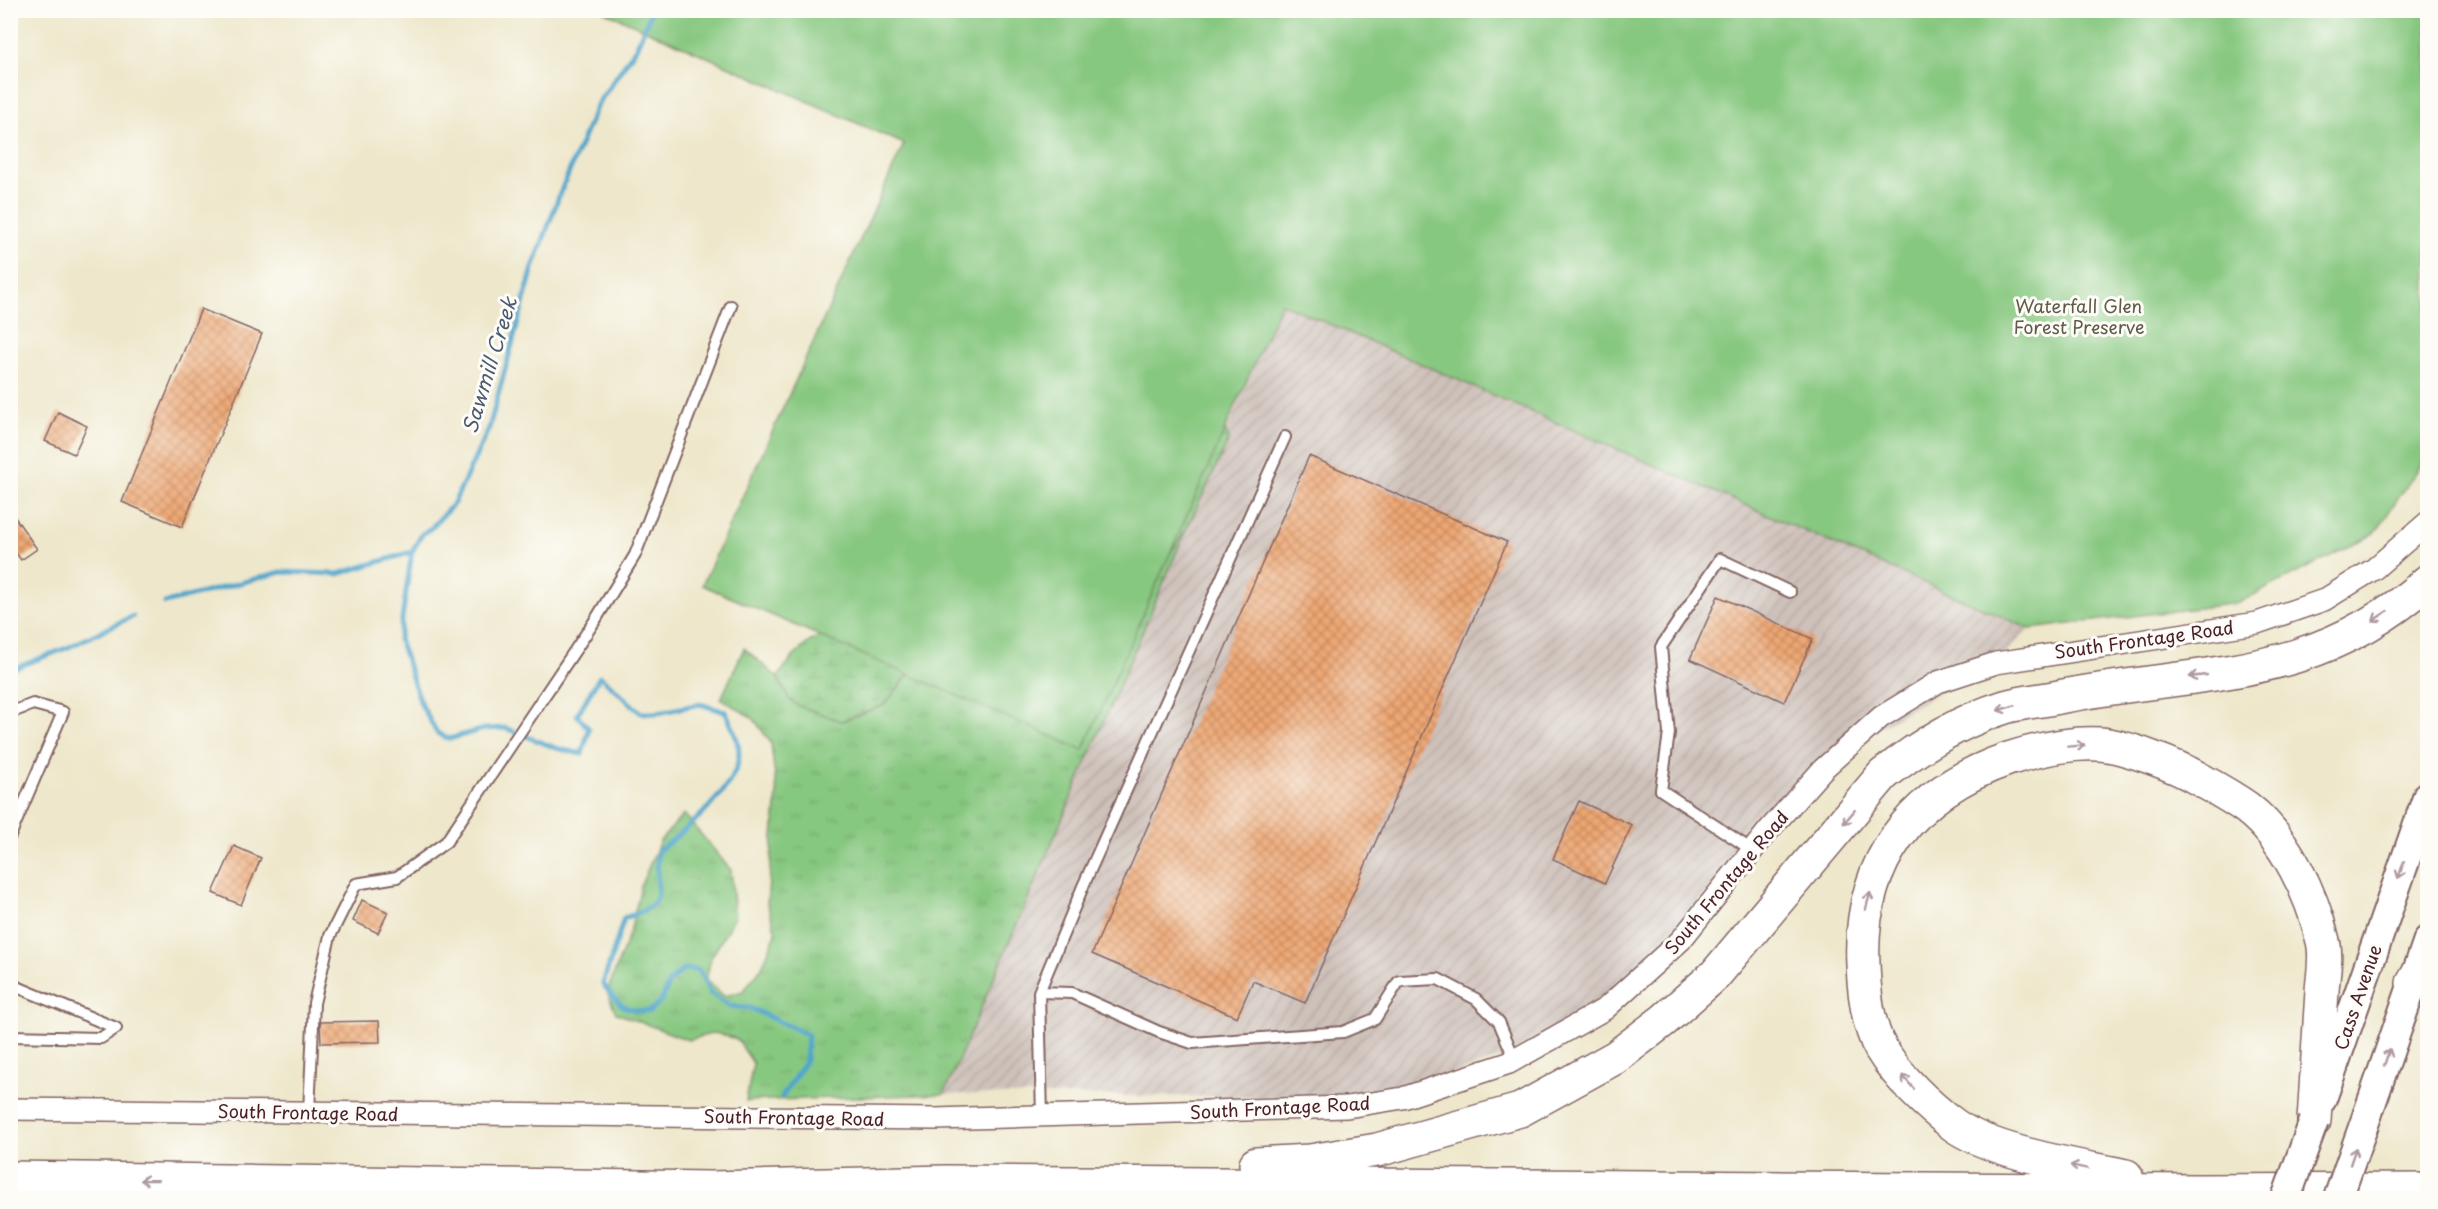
<svg xmlns="http://www.w3.org/2000/svg" width="2438" height="1209" viewBox="0 0 2438 1209" font-family="'Playpen Sans',sans-serif">
<style>
.industrial{fill:url(#industrial-furrows)}
.grass{fill:url(#grass-tufts);stroke:#687456;stroke-width:1.5}
.wetland{fill:url(#wetland-marsh);stroke:#687456;stroke-width:1.5}
.green{fill:#87c880;stroke:#687456;stroke-width:1.5}
.lines{fill:none;stroke-linecap:round;stroke-linejoin:round}
.stream{stroke:#4fa5cb;stroke-width:5}
.building{fill:url(#building-cross-hatch)}
.service-casing{stroke:#836563;stroke-width:14}
.minor-casing{stroke:#836563;stroke-width:24}
.secondary-casing{stroke:#836563;stroke-width:32}
.motorway-casing{stroke:#836563;stroke-width:36}
.service{stroke:#fff;stroke-width:10}
.minor{stroke:#fff;stroke-width:21}
.secondary{stroke:#fff;stroke-width:28}
.motorway{stroke:#fff;stroke-width:33}
.secondary-bridge-casing{stroke:#836563;stroke-width:32;stroke-linecap:butt}
.secondary-bridge{stroke:#fff;stroke-width:28}
.oneway{stroke:#ae9aa0}
.labels{text-anchor:middle;dominant-baseline:central;stroke-width:6;stroke-linejoin:round;paint-order:stroke}
.park-label{font-size:18px;fill:#5f5a49;stroke:#fdfcf7}
.street-label{font-size:18px;fill:#4a1f2b;stroke:#fdfcf7}
.water-label{font-size:20px;font-style:italic;fill:#4c5b73;stroke:#fdfcf7}
</style>
<defs>
<pattern id="industrial-furrows" width="10" height="10" patternUnits="userSpaceOnUse" patternTransform="scale(1.5)"><rect width="10" height="10" fill="#cec1ba"/><path d="M-1 1l2-2M0 10L10 0M9 11l2-2" fill="none" stroke="#b2a5a0"/></pattern>
<pattern id="grass-tufts" width="24" height="20" patternUnits="userSpaceOnUse" patternTransform="scale(1.5)"><rect width="24" height="20" fill="#87c880"/><path d="M3 7l-1-3M5 7V3M7 7l1-3M15 17l-1-3M17 17v-4M19 17l1-3" fill="none" stroke="#76ab6f"/></pattern>
<pattern id="wetland-marsh" width="20" height="14" patternUnits="userSpaceOnUse" patternTransform="scale(1.5)"><rect width="20" height="14" fill="#87c880"/><path d="M1 5h8M5 5V1M11 12h8M15 12V8" fill="none" stroke="#76ab6f"/></pattern>
<pattern id="building-cross-hatch" width="8" height="8" patternUnits="userSpaceOnUse" patternTransform="scale(1.5)"><rect width="8" height="8" fill="#eea773"/><path d="M0 0l8 8M0 8l8-8" fill="none" stroke="#c3875f"/></pattern>
</defs>
<rect width="100%" height="100%" fill="#fdfcf7"/>
<filter id="ink" filterUnits="userSpaceOnUse"><feTurbulence type="fractalNoise" baseFrequency=".0167" numOctaves="2"/><feDisplacementMap in="SourceGraphic" scale="12" xChannelSelector="R" yChannelSelector="G"/><feConvolveMatrix kernelMatrix="1 2 1 2 8 2 1 2 1" color-interpolation-filters="sRGB"/></filter>
<filter id="wash" filterUnits="userSpaceOnUse"><feTurbulence type="fractalNoise" baseFrequency=".008" numOctaves="4" result="noise"/><feDisplacementMap in="SourceGraphic" scale="24" xChannelSelector="R" yChannelSelector="G"/><feGaussianBlur stdDeviation="1.35" result="paint"/><feColorMatrix in="noise" values="0 0 0 0 0 0 0 0 0 0 0 0 0 0 0 0 0 1.4 0 .05"/><feComposite in="paint" operator="in"/></filter>
<g filter="url(#wash)">
<rect width="100%" height="100%" fill="#eee7cb"/>
<path class="industrial" d="M1281 303 2030 629 2005 653 1812 768 1671 935 1600 1004 1499 1059 1406 1088 1328 1098 944 1094Z"/>
<path class="grass" d="M1186 530 944 1094 746 1101 753 1063 737 1039 715 1033 688 1040 616 1013 607 992 631 929 641 885 660 841 684 814 731 870 735 917 711 958 706 980 724 996 743 991 762 967 776 933 767 903 777 794 771 743 753 718 721 699 744 648 777 677 789 699 797 705 842 721 884 705 926 653 1163 563Z"/>
<path class="wetland" d="M1218 412 1229 440 1186 530 1163 564 926 653 884 705 841 721 797 705 789 699 778 677C800 644 811 639 847 623Z"/>
<path class="green" d="M603 11H2427V456L2374 534 2238 603 2030 629 1281 303 1083 750 702 585 904 144Z"/>
<g class="lines">
<path class="stream" d="M652 10 636 48 597 105 559 196 533 268 489 428 454 503 431 528 422 534 412 552 399 639 421 704 437 733 449 739 484 729 505 728 556 748 582 754 589 729 577 715 600 676 641 713H658L700 704 726 712C731 725 739 739 739 753 740 786 683 833 658 851 652 892 675 902 624 918L603 984C619 1005 623 1011 650 1011L662 1000 669 982 684 969 699 970 710 993 730 1006 750 1008 808 1035 806 1060 782 1097
M165 603 281 572 338 574 412 552
M13 669 69 647 133 616"/>
</g>
<g id="blocks">
<path class="building" d="M201 309 262 334 182 527 122 502Z
M58 412 87 426 74 454 45 441Z
M1309 456 1507 542 1305 1003 1253 981 1237 1017 1092 954Z
M14 516 37 549 21 560 10 545V518Z
M1718 596 1813 639 1784 702 1690 659Z
M1579 801 1632 825 1605 883 1553 859Z
M234 846 261 858 241 905 213 893Z
M362 900 388 912 378 933 353 921Z
M379 1021 380 1042 321 1043 320 1022Z"/>
</g>
</g>
<g filter="url(#ink)">
<use href="#blocks" fill-opacity="0" stroke="#836563" stroke-width="1.5"/>
<g class="lines">
<g class="service-casing">
<path id="service" d="M10 716 12 712 33 704 63 712 10 836
M1752 850 1661 790 1669 733 1661 647 1720 559 1790 592
M10 984 116 1028 101 1038 10 1036
M1039 992 1084 884 1285 437
M309 1112 314 1003 330 936 356 884 397 877 446 842 596 619 635 555 731 306
M1042 1117 1039 992 1072 993 1159 1032 1192 1043 1343 1032 1375 1019 1399 981 1438 979 1476 999 1499 1022 1515 1060"/>
</g>
<g class="minor-casing">
<path id="minor" d="M10 1109 935 1119 1347 1107 1403 1098 1509 1063 1605 1009 1681 940 1768 831 1823 769 1881 717 1938 682 1996 663 2257 623 2324 600 2374 569 2428 522"/>
</g>
<g class="secondary-casing">
<path id="secondary" d="M2322 1099 2428 795
M2368 1113 2428 940"/>
</g>
<g class="motorway-casing">
<path id="motorway" d="M2413 983 2428 957
M1256 1164 1310 1161 1377 1150 1520 1110 1616 1057 1664 1020 1715 975 1883 775C1919 746 1960 721 2005 707 2021 702 2038 701 2054 698 2195 669 2312 685 2428 581
M2126 1176C2078 1166 1993 1153 1954 1125 1927 1105 1898 1077 1881 1049 1867 1025 1864 991 1863 964 1858 862 1912 792 2008 759 2036 750 2070 742 2100 744 2126 746 2177 766 2199 779 2215 788 2232 797 2247 808 2286 838 2312 895 2323 941 2327 956 2323 975 2322 991 2319 1034 2317 1078 2314 1121
M10 1178 711 1188 945 1182 2198 1191 2428 1190"/>
</g>
<use href="#service" class="service"/>
<use href="#minor" class="minor"/>
<use href="#secondary" class="secondary"/>
<use href="#motorway" class="motorway"/>
<g class="secondary-bridge-casing">
<path id="secondary-bridge" d="M2286 1198 2314 1121
M2338 1198 2368 1113"/>
</g>
<use href="#secondary-bridge" class="secondary-bridge"/>
</g>
<defs><path id="oneway-shaft" d="M-6 0H5M1.5-3L5.5 0L1.5 3" fill="none" stroke-width="1.6" stroke-linecap="round" stroke-linejoin="round" transform="scale(1.5)"/></defs>
<g class="oneway">
<use href="#oneway-shaft" transform="translate(2380 616) rotate(146)"/>
<use href="#oneway-shaft" transform="translate(2198 676) rotate(174)"/>
<use href="#oneway-shaft" transform="translate(2006 708) rotate(164)"/>
<use href="#oneway-shaft" transform="translate(2076 746) rotate(-4)"/>
<use href="#oneway-shaft" transform="translate(1849 817) rotate(130)"/>
<use href="#oneway-shaft" transform="translate(2401 870) rotate(109)"/>
<use href="#oneway-shaft" transform="translate(1868 901) rotate(-75)"/>
<use href="#oneway-shaft" transform="translate(2387 1057) rotate(-71)"/>
<use href="#oneway-shaft" transform="translate(1908 1082) rotate(-131)"/>
<use href="#oneway-shaft" transform="translate(2353 1156) rotate(-71)"/>
<use href="#oneway-shaft" transform="translate(2079 1167) rotate(-168)"/>
<use href="#oneway-shaft" transform="translate(149 1180) rotate(-179)"/>
</g>
</g>
<g class="labels">
<g class="park-label">
<text x="2079" y="305">Waterfall Glen<tspan x="2079" dy="21">Forest Preserve</tspan></text>
</g>
<g class="street-label">
<text transform="translate(2144 639) rotate(-8)">South Frontage Road</text>
<text transform="translate(1726 882) rotate(-50)">South Frontage Road</text>
<text transform="translate(2357 997) rotate(-71)">Cass Avenue</text>
<text transform="translate(1280 1107) rotate(-3)">South Frontage Road</text>
<text transform="translate(308 1112) rotate(1)">South Frontage Road</text>
<text transform="translate(794 1117) rotate(1)">South Frontage Road</text>
</g>
<g class="water-label">
<text transform="translate(489 365) rotate(-73)">Sawmill Creek</text>
</g>
</g>
<rect width="2438" height="1209" fill="none" stroke="#fdfcf7" stroke-width="36"/>
</svg>
